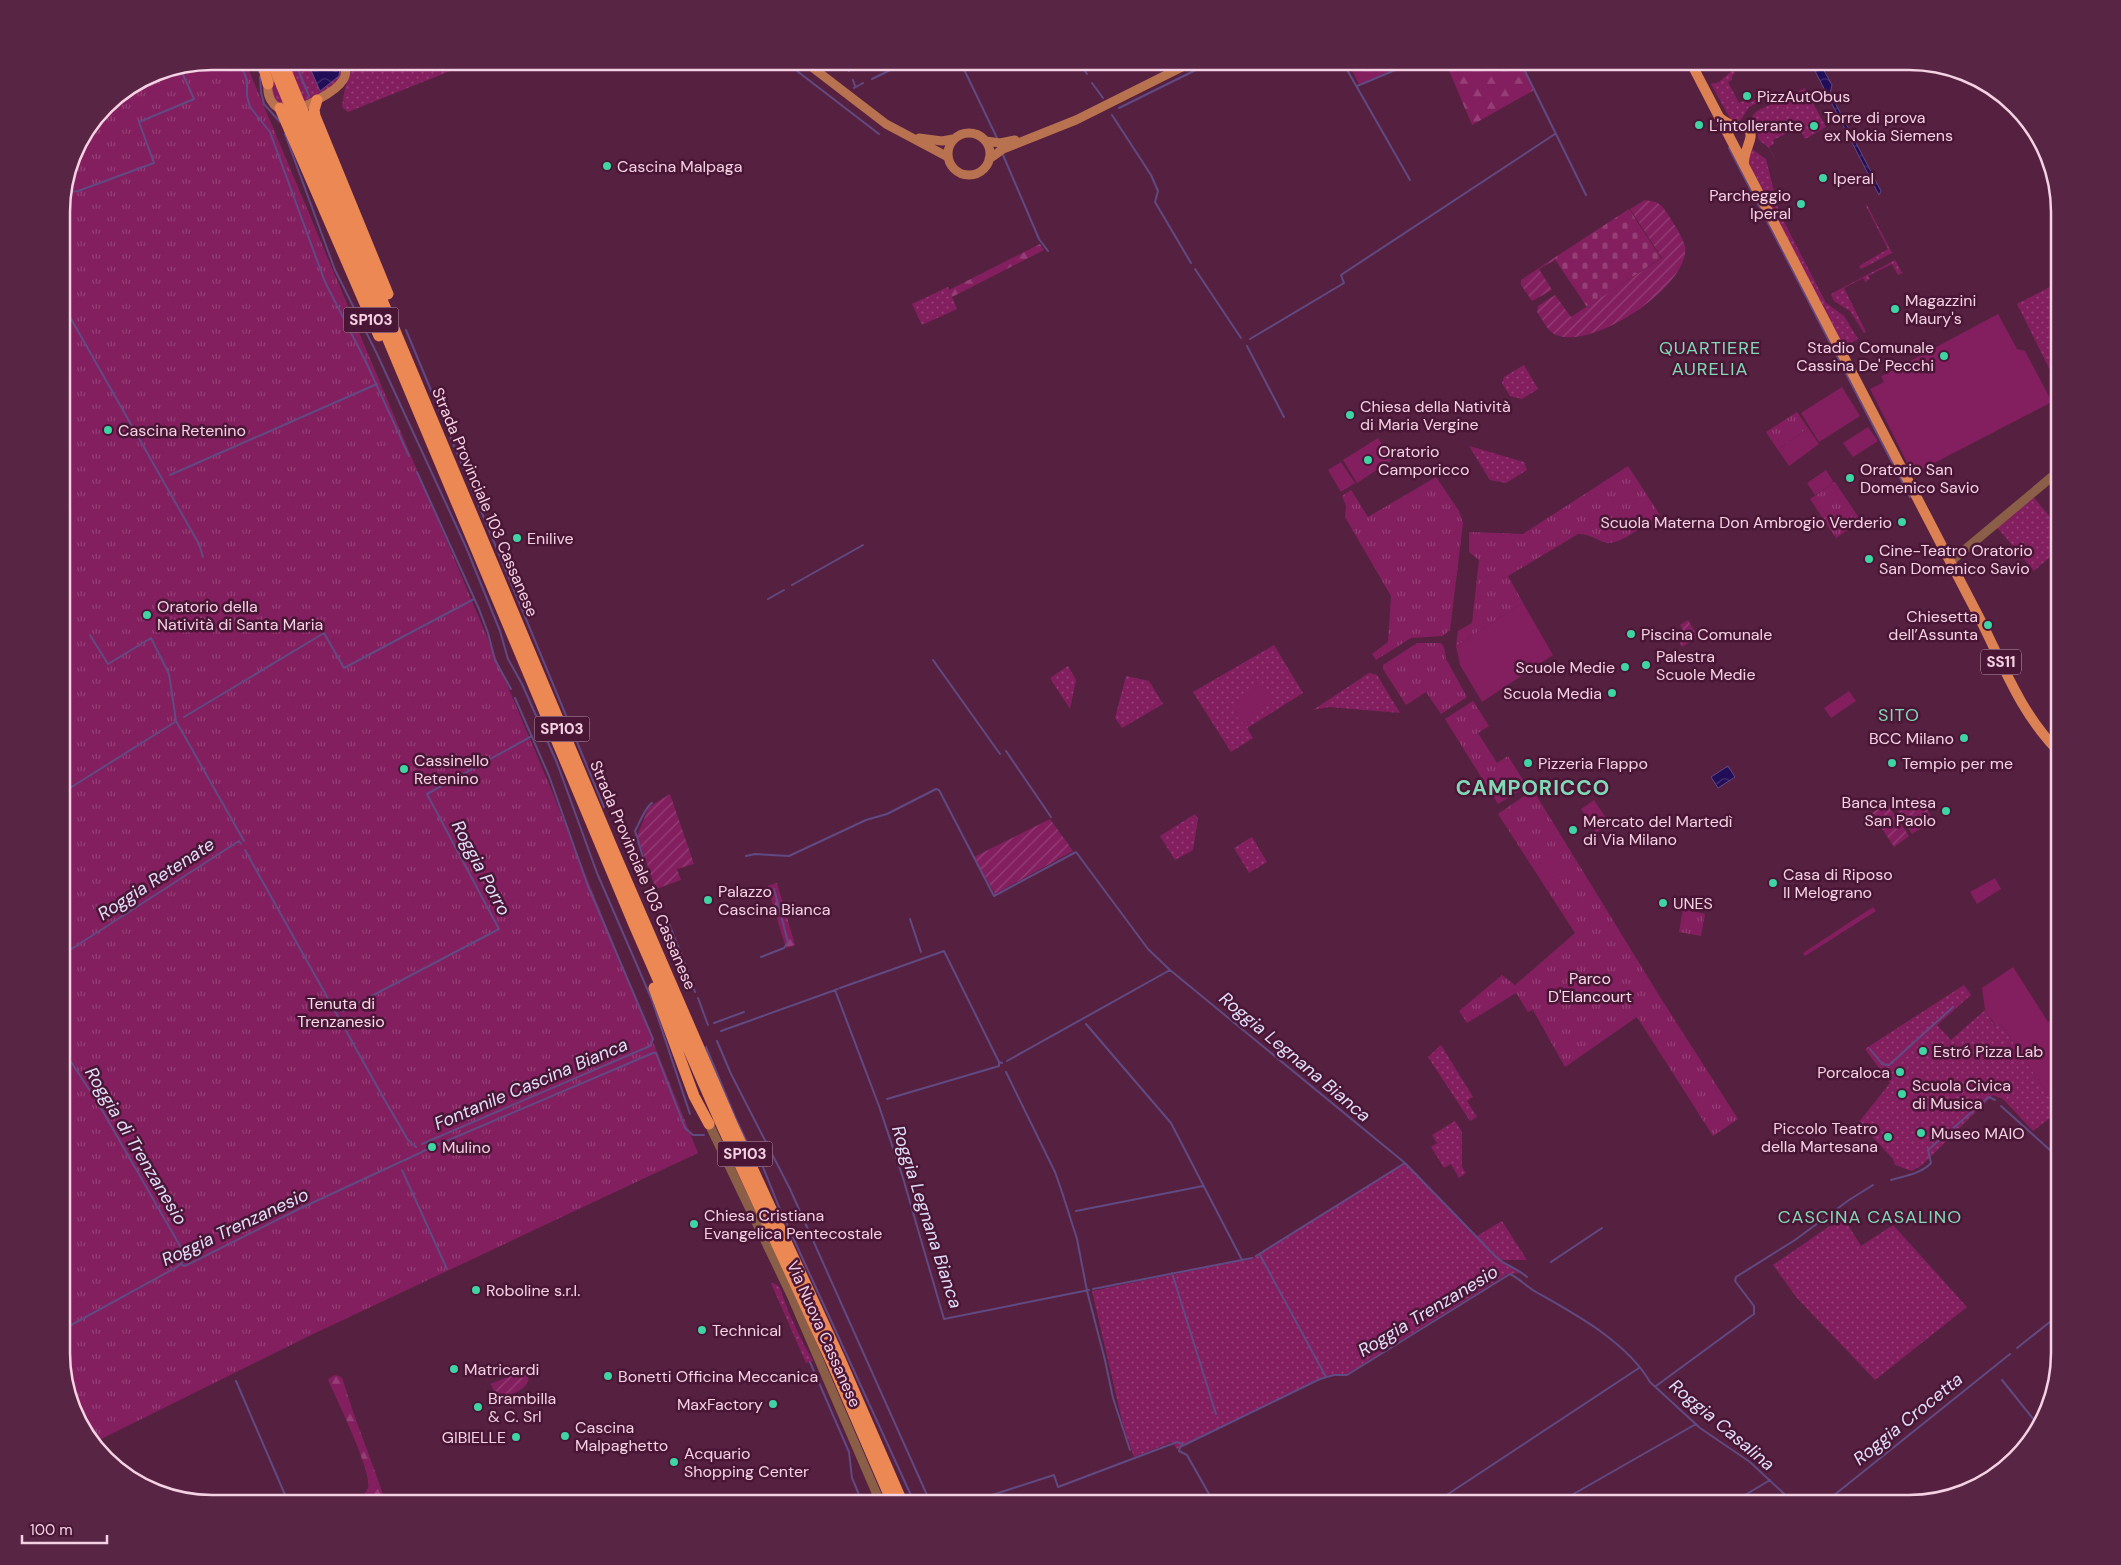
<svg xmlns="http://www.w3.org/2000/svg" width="2121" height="1565" viewBox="0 0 2121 1565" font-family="'DM Sans',sans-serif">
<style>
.grass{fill:url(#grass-dots)}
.forest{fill:url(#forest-firs)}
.cemetery{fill:url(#cemetery-stones)}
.park{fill:url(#park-tufts)}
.garden{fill:url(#garden-furrows)}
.pitch{fill:#831f5f}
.water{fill:url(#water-waves);stroke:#614982}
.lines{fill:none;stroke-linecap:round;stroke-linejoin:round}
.stream{stroke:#614982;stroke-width:2}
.tertiary{stroke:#8b5e48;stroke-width:9}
.secondary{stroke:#b9724f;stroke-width:9}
.primary{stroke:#dc8153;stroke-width:10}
.trunk{stroke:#ec8854;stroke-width:11}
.trunk-bridge{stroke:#ec8854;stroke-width:11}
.poi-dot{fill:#3ed4a3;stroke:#4a1636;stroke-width:2}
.labels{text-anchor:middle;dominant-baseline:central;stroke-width:5;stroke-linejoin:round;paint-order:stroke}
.shield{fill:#4a1636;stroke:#c19aaf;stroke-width:1}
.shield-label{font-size:15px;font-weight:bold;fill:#f4d2e3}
.poi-label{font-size:16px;fill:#f4d2e3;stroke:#4a1636;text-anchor:start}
.street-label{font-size:16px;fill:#f4d2e3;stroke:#4a1636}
.park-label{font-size:16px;fill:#f8dbe9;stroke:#4a1636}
.neighbourhood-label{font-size:18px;letter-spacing:1px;fill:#81d9b6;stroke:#4a1636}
.water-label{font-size:18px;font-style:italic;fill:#e0dffa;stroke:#4a1636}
.district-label{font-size:21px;font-weight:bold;letter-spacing:1px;fill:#81d9b6;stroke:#4a1636}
.rim{fill:none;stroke:#f4d2e3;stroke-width:2.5}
</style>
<defs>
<pattern id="grass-dots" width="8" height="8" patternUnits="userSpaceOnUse" patternTransform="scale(1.25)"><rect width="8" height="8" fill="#831f5f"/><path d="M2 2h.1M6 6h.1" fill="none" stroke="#953f76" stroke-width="1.8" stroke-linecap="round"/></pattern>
<pattern id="forest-firs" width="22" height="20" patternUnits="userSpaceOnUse" patternTransform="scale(1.25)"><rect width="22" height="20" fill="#831f5f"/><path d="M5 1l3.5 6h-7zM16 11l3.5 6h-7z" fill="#953f76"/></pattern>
<pattern id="cemetery-stones" width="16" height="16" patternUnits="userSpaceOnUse" patternTransform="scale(1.25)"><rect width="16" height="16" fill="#831f5f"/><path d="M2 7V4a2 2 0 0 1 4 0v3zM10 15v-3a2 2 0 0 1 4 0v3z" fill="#953f76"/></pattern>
<pattern id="park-tufts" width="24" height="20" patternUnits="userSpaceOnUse" patternTransform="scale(1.25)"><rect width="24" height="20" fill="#831f5f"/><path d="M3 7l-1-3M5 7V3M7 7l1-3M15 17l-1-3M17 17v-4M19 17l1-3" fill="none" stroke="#953f76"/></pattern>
<pattern id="garden-furrows" width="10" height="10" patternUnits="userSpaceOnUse" patternTransform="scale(1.25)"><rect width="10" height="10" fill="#831f5f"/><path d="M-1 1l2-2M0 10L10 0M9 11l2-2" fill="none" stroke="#953f76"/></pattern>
<pattern id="water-waves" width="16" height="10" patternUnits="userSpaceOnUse" patternTransform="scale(1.25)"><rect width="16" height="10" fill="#220e58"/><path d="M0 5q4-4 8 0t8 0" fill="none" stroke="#433070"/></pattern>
</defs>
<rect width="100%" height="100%" fill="#562140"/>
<path class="grass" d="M302 61H340C342 66 343 72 341 77 336 86 310 101 300 102 293 104 286 103 279 104 272 97 270 89 275 80Z
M359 61H446L450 71 348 112 342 107C344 91 347 72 359 61Z
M1733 70 1735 73 1732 76V80L1728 82 1739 103 1743 101 1749 103 1769 93 1771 96 1749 107 1741 120 1732 122 1711 84 1719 82Z
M1805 88 1826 127 1805 139 1799 127 1773 140 1774 144 1769 147 1776 160 1769 148 1759 140 1757 130 1751 122 1753 115 1757 111Z
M1752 149 1766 159 1779 212 1826 303 1844 316 1858 339 1843 347 1749 163 1748 152Z
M1867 205 1892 253 1861 269 1859 266 1888 249 1866 206Z
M1895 260 1902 273 1898 275 1892 264 1868 276 1870 279 1865 282 1863 278 1844 288 1866 332 1864 333 1850 311 1834 301 1831 294Z
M2060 282V388H2059L2017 304Z
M948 287 957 309 922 325 912 304Z
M1524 365 1538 389 1522 399 1510 396 1502 383 1504 377Z
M1469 446 1524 462 1527 470 1506 483 1490 480Z
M2031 494 2060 529V548L2034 571 1995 525Z
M1274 645 1303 693 1247 728 1253 738 1231 752 1193 692Z
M1068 666 1076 680 1070 709 1050 678Z
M1369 673 1377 675 1400 713 1329 707 1313 710Z
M1126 676 1149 681 1163 704 1122 728 1115 718Z
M1195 814 1198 819 1193 850 1175 860 1160 836Z
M1252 837 1267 862 1249 873 1234 848Z
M1964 985 1971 995 1937 1025 1951 1040 1985 1010 1995 1027 2001 1024 2059 1111 2033 1131 2003 1099 1993 1095 1922 1165 1912 1171 1895 1165 1893 1159 1859 1122 1890 1083 1865 1049Z
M1441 1045 1473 1097 1467 1101 1477 1117 1470 1121 1428 1057Z
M1455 1121 1462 1132V1167L1466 1173 1459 1178 1451 1164 1444 1168 1431 1147 1437 1143 1432 1135Z
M1405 1162 1477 1236 1502 1221 1527 1260H1501L1509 1267 1520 1273 1507 1274 1347 1374H1334L1320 1378 1177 1449 1172 1442 1134 1457 1123 1425 1092 1291 1239 1261 1249 1260Z
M1843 1217 1861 1246 1893 1225 1967 1307 1875 1380 1797 1298 1773 1265Z
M771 1283 776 1284 780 1288 788 1311 803 1343 813 1361 806 1363Z"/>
<path class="forest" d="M1347 61H1415L1359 84Z
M1445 61H1521L1534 90 1472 125Z
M1040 244 1044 250 952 297 949 290Z
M777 883 795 945 786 948 767 886Z
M335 1375 341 1377 343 1380C355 1422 373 1462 386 1504H347C355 1500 365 1497 368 1488 373 1474 336 1397 328 1380L331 1377Z"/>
<path class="cemetery" d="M1629 209 1661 258 1587 307 1554 258Z"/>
<path class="park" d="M213 61H245L551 789 698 1153 311 1335 95 1442 77 1420 62 1362V203L73 154 106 105 155 73Z
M1797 412 1808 428 1778 450 1766 432Z
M1628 466 1660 515C1648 522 1622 544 1608 543 1599 542 1592 534 1578 534L1508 576 1523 603 1456 646 1458 631 1472 623 1479 560 1469 552V532L1523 534Z
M1436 477 1459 511 1463 523 1450 630 1443 636 1411 638 1376 660 1372 654 1388 642 1391 596 1345 517 1346 506 1342 496 1351 490 1368 517Z
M1835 482 1861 521 1836 538 1810 499Z
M1417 643H1441L1444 647 1446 659 1467 697 1441 714 1426 692 1406 705 1383 669V665Z
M1473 701 1489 726 1478 733 1497 763 1508 756 1525 783 1524 788 1498 804 1445 719Z
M1533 790 1660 997 1738 1119 1713 1136 1637 1017 1565 1067 1533 1010 1528 1012 1516 993 1467 1023 1459 1011 1502 975 1515 985 1575 933 1498 814Z
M1683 909 1705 914 1701 936 1679 932Z"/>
<path class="garden" d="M1645 200 1656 202 1662 206C1668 214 1683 237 1685 246 1692 287 1580 359 1550 331 1545 326 1541 317 1537 312L1538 306 1555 295 1571 317 1662 258 1630 209Z
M1554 258 1555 260 1539 269 1552 290 1532 301 1521 285V280Z
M1688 620 1698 637 1682 647 1677 637 1684 632 1680 625Z
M670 794 694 864 677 869 681 880 656 889 637 836 649 807Z
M1919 797 1934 820 1912 834 1897 811Z
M1887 803 1909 836 1894 847 1872 813Z
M1050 819 1073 851 995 894 974 857Z
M527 1369C535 1389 513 1393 498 1400L491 1384Z"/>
<path class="pitch" d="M1998 314 2017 349 2025 351 2052 402 1913 474 1870 389 1884 382 1881 376 1884 375Z
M1842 387 1860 416 1819 442 1801 413Z
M1868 427 1878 441 1853 457 1843 443Z
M1808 428 1819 444 1789 466 1778 450Z
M1378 438 1392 460 1357 483 1343 460Z
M1341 462 1355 483 1341 492 1328 470Z
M1826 470 1834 483 1815 495 1807 483Z
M1523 603 1553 655 1482 702 1460 665 1456 646Z
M1260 681 1275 700 1245 726 1229 707Z
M1849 691 1856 701 1831 718 1824 708Z
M1594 800 1610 824 1596 833 1581 809Z
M1551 851 1564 871 1551 879 1538 859Z
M1995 878 2001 889 1977 904 1970 892Z
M1873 907 1876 911 1805 956 1803 953Z
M2013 967 2048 1022 2060 1014 2059 1111 2001 1024 1996 1027 1985 1010 1982 988Z"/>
<path class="water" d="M307 61H337L340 69 339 76 320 91Z
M1822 67 1832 85 1830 93 1881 191 1879 195 1815 71Z
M1728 766 1735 777 1718 788 1711 777Z"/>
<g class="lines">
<path class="stream" d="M239 61 247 80V96L250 107 270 132 325 282 366 362 409 456
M255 61 259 72
M784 61 879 134
M844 61 849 71
M960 61 997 138
M1078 61 1087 74
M1342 61 1410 180
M1520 61 1586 195
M297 67 309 96
M260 77 261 92 264 104 280 122
M872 79 909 61
M853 80 855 86
M1092 83 1103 98
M1357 86 1417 61
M854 88 863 83
M1119 108 1214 61
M1112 115 1151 175 1158 191 1155 202 1191 263
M285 134 335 270 377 354 466 547 500 631 508 659 522 684 557 763 597 873 652 1000 690 1114
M1729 148 1910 497
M1003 155 1039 239 1048 251
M68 176 69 192
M64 193 78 191 154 163 139 122 194 99 180 68
M1195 269 1241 338
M62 303 199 544 203 557
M62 323 70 317
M406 330 604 807
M1250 339 1344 283 1341 275 1555 134
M1247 346 1284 417
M417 472 479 609 488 633 495 660 511 689
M170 475 377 384
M792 585 863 545
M768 599 784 590
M90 635 108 664 151 638 169 674 176 721 244 841
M933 660 1000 754
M184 717 324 633 344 668 474 599
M1006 751 1051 817
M62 793 175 722
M245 850 383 1097 408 1140 416 1147
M746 856 755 854 789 856 866 820 887 814 936 789 939 790 994 896 1076 852 1148 949 1170 970 1405 1163 1496 1257C1506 1266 1517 1268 1527 1277
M644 860 635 831C639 824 646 806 652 803
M910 919 921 952
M668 921 685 964
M62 955 239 841 241 844
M761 957 784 948 788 942 774 889
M687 970 695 992
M840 988 944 951 999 1062 1002 1063
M835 990 879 1106 903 1178 944 1319 1089 1290
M698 998 708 1025
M343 1011 499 929 427 794 532 736
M714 1023 744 1012
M1086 1024 1171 1123 1242 1260
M721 1031 838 989
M717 1041 731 1074 790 1189 931 1504
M706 1047 735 1117 750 1149 761 1162 779 1207 915 1504
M62 1048 98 1103 187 1258 177 1267 62 1330
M1870 1049 1882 1064 1889 1065 1953 1007
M1007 1061 1170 970
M1006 1072 1055 1172 1062 1192 1077 1239 1087 1291 1105 1360 1113 1398 1130 1450
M887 1099 999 1066V1062
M2001 1106 2060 1159
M422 1144 650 1046 653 1039 588 886 549 776 515 698
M423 1151 653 1053H656L685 1128 693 1135H704
M402 1170 447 1269
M1891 1180C1904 1176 1921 1174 1931 1163L1928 1150 1989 1097 1995 1100
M1076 1211 1203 1186
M191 1253 194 1256
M1260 1255 1326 1377
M1256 1256 1405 1163
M1551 1262 1602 1228
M180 1264 185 1266 299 1209 422 1152
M1172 1273 1216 1414
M1093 1289 1252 1258
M2017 1348 2060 1314
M810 1362 849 1452 852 1478 863 1504
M2002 1380 2039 1426
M236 1381 289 1504
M1656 1386 1754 1314V1306L1735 1281 1736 1277 1795 1240 1849 1200 1873 1185
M964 1504 1054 1475 1058 1487 1177 1442 1184 1445
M1193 1504 1200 1502 1209 1494 1187 1455 1179 1451 1180 1447 1320 1379 1334 1375H1347L1510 1274C1520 1279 1527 1287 1536 1292 1575 1314 1627 1342 1650 1382L1700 1428 1750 1462 1795 1504
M1433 1504 1639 1368
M1556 1504 1696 1424
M1730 1504 1770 1480
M1823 1504 2010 1354"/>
<path class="tertiary" d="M1950 562 2060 470
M709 1124 791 1295 881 1504"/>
<path class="secondary" d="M804 61 886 124 948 157
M280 70 294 61
M270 79C264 93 272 111 289 110 303 109 336 92 343 80 347 74 346 68 344 61
M948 154a21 21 0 1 1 42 0a21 21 0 1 1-42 0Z
M919 138 942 141 953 139
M986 141 1000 143 1015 140
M989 159 1003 149 1076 120 1194 61"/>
<path class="primary" d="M1690 61 1980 619C2004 667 2021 714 2060 753
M1719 117C1722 120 1726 122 1729 124 1736 127 1744 124 1749 130 1755 137 1743 151 1744 164"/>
<path class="trunk" d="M262 61 268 84
M317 100 314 110 315 116 388 294
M280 108 379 336
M306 119 614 852 732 1124 840 1359 903 1504
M297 123 635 927 723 1128 832 1363 893 1504
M654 988 694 1096 709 1124"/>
<path class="trunk-bridge" d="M282 61 306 119
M272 62 297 123"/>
</g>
<g class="poi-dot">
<circle cx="1747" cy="96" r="5"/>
<circle cx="1699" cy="125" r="5"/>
<circle cx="1814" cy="126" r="5"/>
<circle cx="607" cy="166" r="5"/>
<circle cx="1823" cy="178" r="5"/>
<circle cx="1801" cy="204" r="5"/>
<circle cx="1895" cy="309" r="5"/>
<circle cx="1944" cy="356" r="5"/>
<circle cx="1350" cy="415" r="5"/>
<circle cx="108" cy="430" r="5"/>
<circle cx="1368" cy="460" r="5"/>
<circle cx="1850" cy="478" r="5"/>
<circle cx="1902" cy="522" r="5"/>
<circle cx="517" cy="538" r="5"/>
<circle cx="1869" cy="559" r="5"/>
<circle cx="147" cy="615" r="5"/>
<circle cx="1988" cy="625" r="5"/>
<circle cx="1631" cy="634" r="5"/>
<circle cx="1646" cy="665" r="5"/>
<circle cx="1625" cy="667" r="5"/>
<circle cx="1612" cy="693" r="5"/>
<circle cx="1964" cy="738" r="5"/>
<circle cx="1528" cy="763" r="5"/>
<circle cx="1892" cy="763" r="5"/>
<circle cx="404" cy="769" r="5"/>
<circle cx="1946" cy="811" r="5"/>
<circle cx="1573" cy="830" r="5"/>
<circle cx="1773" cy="883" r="5"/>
<circle cx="708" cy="900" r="5"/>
<circle cx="1663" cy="903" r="5"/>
<circle cx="1923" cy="1051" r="5"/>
<circle cx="1900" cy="1072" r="5"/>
<circle cx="1902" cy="1094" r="5"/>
<circle cx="1921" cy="1133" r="5"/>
<circle cx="1888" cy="1137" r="5"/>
<circle cx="432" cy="1147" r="5"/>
<circle cx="694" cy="1224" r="5"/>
<circle cx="476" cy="1290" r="5"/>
<circle cx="702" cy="1330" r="5"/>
<circle cx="454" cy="1369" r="5"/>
<circle cx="608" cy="1376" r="5"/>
<circle cx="773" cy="1404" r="5"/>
<circle cx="478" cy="1407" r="5"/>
<circle cx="565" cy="1436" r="5"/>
<circle cx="516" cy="1437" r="5"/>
<circle cx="674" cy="1462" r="5"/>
</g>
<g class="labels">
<g class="shield">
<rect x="343.5" y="307.5" width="55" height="25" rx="4"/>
<rect x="1981" y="649.5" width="40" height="25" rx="4"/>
<rect x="534.5" y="716.5" width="55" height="25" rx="4"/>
<rect x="717.5" y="1141.5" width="55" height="25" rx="4"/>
</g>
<g class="shield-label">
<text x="371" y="320">SP103</text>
<text x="2001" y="662">SS11</text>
<text x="562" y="729">SP103</text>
<text x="745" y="1154">SP103</text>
</g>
<g class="poi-label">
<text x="1757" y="96">PizzAutObus</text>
<text x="1824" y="117">Torre di prova<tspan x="1824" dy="18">ex Nokia Siemens</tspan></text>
<text x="1709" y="125">L'intollerante</text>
<text x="617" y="166">Cascina Malpaga</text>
<text x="1833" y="178">Iperal</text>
<text x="1791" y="195" text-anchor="end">Parcheggio<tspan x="1791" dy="18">Iperal</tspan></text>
<text x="1905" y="300">Magazzini<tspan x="1905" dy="18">Maury's</tspan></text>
<text x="1934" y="347" text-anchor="end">Stadio Comunale<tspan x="1934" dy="18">Cassina De' Pecchi</tspan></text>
<text x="1360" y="406">Chiesa della Natività<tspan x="1360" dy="18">di Maria Vergine</tspan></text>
<text x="118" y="430">Cascina Retenino</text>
<text x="1378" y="451">Oratorio<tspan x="1378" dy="18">Camporicco</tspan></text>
<text x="1860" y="469">Oratorio San<tspan x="1860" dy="18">Domenico Savio</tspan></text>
<text x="1892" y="522" text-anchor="end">Scuola Materna Don Ambrogio Verderio</text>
<text x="527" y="538">Enilive</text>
<text x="1879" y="550">Cine-Teatro Oratorio<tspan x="1879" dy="18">San Domenico Savio</tspan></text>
<text x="157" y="606">Oratorio della<tspan x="157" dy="18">Natività di Santa Maria</tspan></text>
<text x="1978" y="616" text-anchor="end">Chiesetta<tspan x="1978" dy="18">dell’Assunta</tspan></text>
<text x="1641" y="634">Piscina Comunale</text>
<text x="1656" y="656">Palestra<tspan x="1656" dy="18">Scuole Medie</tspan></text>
<text x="1615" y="667" text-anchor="end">Scuole Medie</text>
<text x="1602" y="693" text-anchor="end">Scuola Media</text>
<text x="1954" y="738" text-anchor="end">BCC Milano</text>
<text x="414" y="760">Cassinello<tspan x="414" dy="18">Retenino</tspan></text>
<text x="1538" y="763">Pizzeria Flappo</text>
<text x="1902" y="763">Tempio per me</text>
<text x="1936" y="802" text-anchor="end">Banca Intesa<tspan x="1936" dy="18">San Paolo</tspan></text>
<text x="1583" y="821">Mercato del Martedì<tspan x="1583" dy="18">di Via Milano</tspan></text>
<text x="1783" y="874">Casa di Riposo<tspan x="1783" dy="18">Il Melograno</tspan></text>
<text x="718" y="891">Palazzo<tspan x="718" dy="18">Cascina Bianca</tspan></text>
<text x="1673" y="903">UNES</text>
<text x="1933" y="1051">Estró Pizza Lab</text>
<text x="1890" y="1072" text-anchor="end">Porcaloca</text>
<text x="1912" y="1085">Scuola Civica<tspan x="1912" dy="18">di Musica</tspan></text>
<text x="1878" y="1128" text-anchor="end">Piccolo Teatro<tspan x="1878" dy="18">della Martesana</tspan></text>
<text x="1931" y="1133">Museo MAIO</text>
<text x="442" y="1147">Mulino</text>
<text x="704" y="1215">Chiesa Cristiana<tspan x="704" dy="18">Evangelica Pentecostale</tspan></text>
<text x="486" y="1290">Roboline s.r.l.</text>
<text x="712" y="1330">Technical</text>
<text x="464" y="1369">Matricardi</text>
<text x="618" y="1376">Bonetti Officina Meccanica</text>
<text x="488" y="1398">Brambilla<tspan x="488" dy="18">&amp; C. Srl</tspan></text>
<text x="763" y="1404" text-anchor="end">MaxFactory</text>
<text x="575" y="1427">Cascina<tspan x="575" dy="18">Malpaghetto</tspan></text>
<text x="506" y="1437" text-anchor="end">GIBIELLE</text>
<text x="684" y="1453">Acquario<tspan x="684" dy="18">Shopping Center</tspan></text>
</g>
<g class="street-label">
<text transform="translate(485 502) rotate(67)">Strada Provinciale 103 Cassanese</text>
<text transform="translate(643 875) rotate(67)">Strada Provinciale 103 Cassanese</text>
<text transform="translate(824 1334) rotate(66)">Via Nuova Cassanese</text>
</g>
<g class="park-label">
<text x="1590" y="978">Parco<tspan x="1590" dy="18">D'Elancourt</tspan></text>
<text x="341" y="1003">Tenuta di<tspan x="341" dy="18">Trenzanesio</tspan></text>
</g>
<g class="neighbourhood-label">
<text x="1710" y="348">QUARTIERE<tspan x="1710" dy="21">AURELIA</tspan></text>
<text x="1899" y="715">SITO</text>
<text x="1870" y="1217">CASCINA CASALINO</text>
</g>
<g class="water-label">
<text transform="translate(481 868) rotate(62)">Roggia Porro</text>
<text transform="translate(156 879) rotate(-33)">Roggia Retenate</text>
<text transform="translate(1295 1057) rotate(40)">Roggia Legnana Bianca</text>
<text transform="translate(531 1084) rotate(-23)">Fontanile Cascina Bianca</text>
<text transform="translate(136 1146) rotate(59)">Roggia di Trenzanesio</text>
<text transform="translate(927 1217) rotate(72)">Roggia Legnana Bianca</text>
<text transform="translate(235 1227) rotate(-25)">Roggia Trenzanesio</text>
<text transform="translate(1428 1311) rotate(-31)">Roggia Trenzanesio</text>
<text transform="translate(1908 1419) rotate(-39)">Roggia Crocetta</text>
<text transform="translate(1722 1425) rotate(40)">Roggia Casalina</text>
</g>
<g class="district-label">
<text x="1533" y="788">CAMPORICCO</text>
</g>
</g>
<path d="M0 0H2121V1565H0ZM212 70H1909A142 142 0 0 1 2051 212V1353A142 142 0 0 1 1909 1495H212A142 142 0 0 1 70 1353V212A142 142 0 0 1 212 70Z" fill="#582544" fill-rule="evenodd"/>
<path class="rim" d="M212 70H1909A142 142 0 0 1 2051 212V1353A142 142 0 0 1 1909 1495H212A142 142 0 0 1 70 1353V212A142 142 0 0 1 212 70Z"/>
<path d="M22 1535v8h85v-8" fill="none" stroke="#f4d2e3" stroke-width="2.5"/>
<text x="30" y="1535" font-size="15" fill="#f4d2e3" stroke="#4a1636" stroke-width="4" paint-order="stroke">100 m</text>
</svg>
